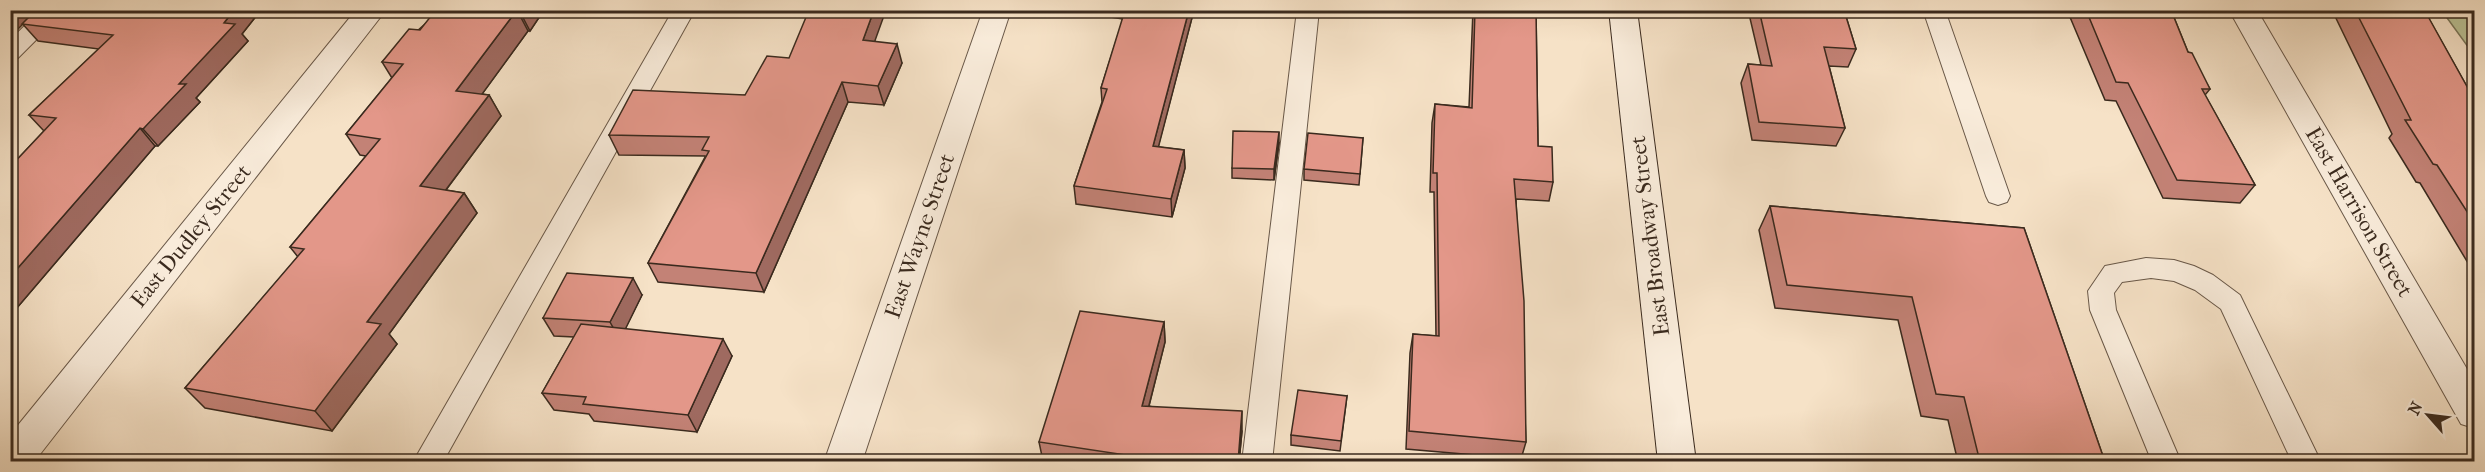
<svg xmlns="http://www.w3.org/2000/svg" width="2485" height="472" viewBox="0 0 2485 472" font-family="'IM FELL French Canon',serif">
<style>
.green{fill:#bbc396;stroke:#7a765a;stroke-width:1.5}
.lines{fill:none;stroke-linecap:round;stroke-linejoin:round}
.lane-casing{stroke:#695848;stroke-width:2}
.street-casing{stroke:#695848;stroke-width:2}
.secondary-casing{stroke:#3a2a1e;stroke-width:2}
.lane{fill:#f9ecdb;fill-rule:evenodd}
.street{fill:#f9ecdb;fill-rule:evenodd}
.secondary{fill:#f9ecdb;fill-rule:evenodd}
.wall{fill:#c38276;stroke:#3a2a1e;stroke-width:1.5}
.shaded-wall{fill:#9f6a60;stroke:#3a2a1e;stroke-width:1.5}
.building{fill:#e39789;stroke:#3a2a1e;stroke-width:1.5}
.labels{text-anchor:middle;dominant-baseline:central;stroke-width:4.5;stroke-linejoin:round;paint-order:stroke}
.street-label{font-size:22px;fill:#3a2a1e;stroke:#f9ecdb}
</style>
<rect width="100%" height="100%" fill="#f6e2c7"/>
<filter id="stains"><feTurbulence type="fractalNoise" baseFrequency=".00333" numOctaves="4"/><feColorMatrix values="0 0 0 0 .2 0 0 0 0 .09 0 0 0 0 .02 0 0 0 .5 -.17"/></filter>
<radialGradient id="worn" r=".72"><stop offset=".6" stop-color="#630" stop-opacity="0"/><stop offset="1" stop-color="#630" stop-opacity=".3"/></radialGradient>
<path class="green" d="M2442 11H2474V55Z"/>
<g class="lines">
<g class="lane-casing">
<path id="lane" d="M41 10H66L18 58 10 60V40Z
M673 10H695L443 462H413Z
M1297 10H1319L1272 462H1242Z
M1923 10H1945L2010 196 2007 202 1998 205 1989 202 1986 196Z
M2146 258 2174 260 2194 266 2213 275 2240 295 2321 462H2292L2221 309 2195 290 2174 281 2151 278 2122 282 2114 293 2116 310 2181 462H2152L2090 310 2088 291 2105 266Z"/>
</g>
<g class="street-casing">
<path id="street" d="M356 10H386L34 462H10V435Z
M983 10H1011L862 462H824Z
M2229 10H2257L2474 381V428L2461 424Z"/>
</g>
<g class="secondary-casing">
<path id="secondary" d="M1609 10H1637L1696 462H1658Z"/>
</g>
<use href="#lane" class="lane"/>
<use href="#street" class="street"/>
<use href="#secondary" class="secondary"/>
</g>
<path class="wall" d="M10 10H261L242 34 248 41 196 98 200 102 158 146H155L10 316V167L44 131 29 115 99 49 38 41Z
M441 10H544L530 31H528L482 94 489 95 501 116 446 190 464 193 477 213 389 334 397 344 332 431 205 408 185 388 298 257 290 247 366 156 360 155 346 134 392 78 382 62Z
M1110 10H1194L1158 147 1184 150 1185 168 1172 217 1076 204 1074 186 1102 102 1101 88 1123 19 1111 17Z
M1473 10H1536L1538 146 1553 182 1549 201 1516 199 1526 442 1521 459 1406 449 1410 353 1413 334 1436 336 1434 192H1430L1432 123 1435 104 1469 107Z
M1750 10H1844L1856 49 1848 67 1829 66 1845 128 1836 146 1752 140 1741 83 1748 64 1761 65 1749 14Z
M2067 10H2171L2188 52 2210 89 2205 95 2255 185 2240 203 2163 198 2116 101 2105 100Z
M2332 10H2432L2433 12 2428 17 2475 101V268H2471L2420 183 2416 182 2389 138 2392 134Z
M875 41 902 63 884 105 848 102 764 292 658 282 648 263 705 157V156L619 155 609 135 745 95Z
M1363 138 1359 185 1304 180V169Z
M1279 143 1274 180 1232 178V168Z
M1770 206 2024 228 2105 462H1958L1948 420 1921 416 1898 320 1775 308 1759 230Z
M642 295 625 329 732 356 697 432 594 421 589 414 554 410 542 393 574 337 554 336 543 318Z
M1164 322 1165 342 1149 406 1242 431 1239 462 1043 461 1039 442Z
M1347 396 1340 451 1291 445V435Z"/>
<path class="shaded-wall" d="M10 10H37L10 37Z
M234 10H261L242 34 248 41 196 98 200 102 158 146 143 129 179 84 224 23Z
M517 10 528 31 469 112 456 91Z
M519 10H544L530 31Z
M874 10H886L868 60 863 40Z
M1189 10H1194L1154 164 1153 146Z
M897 44 902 63 884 105 878 86Z
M842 82 848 102 764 292 756 273Z
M489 95 501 116 433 207 420 186Z
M140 128 155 146 10 316V277Z
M1279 132V143L1274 180V169Z
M1184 150 1185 168 1172 217 1171 199Z
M464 193 477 213 389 334 397 344 332 431 315 411 367 322Z
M633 278 642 295 620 340 610 322Z
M1164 322 1165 342 1144 425 1142 406Z
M723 339 732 356 697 432 688 415Z
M1242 411V431L1239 462H1238Z"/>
<path class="building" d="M36 10H234L224 23 235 24 179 84H186L143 129 140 128 10 277V167L56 118 29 115 113 35 22 24Z
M441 10H517L456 91 489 95 420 186 464 193 367 322 381 324 315 411 185 388 304 249 290 247 380 139 346 134 403 64 382 62 409 29 420 30 435 11 441 12Z
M809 10H874L863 40 897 44 878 86 842 82 756 273 648 263 709 151 702 150 709 137 609 135 633 90 745 95 767 56 789 58Z
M1125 10H1189L1153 146 1184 150 1171 199 1074 186 1107 89 1101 88Z
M1475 10H1536L1538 146 1552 147 1553 182 1514 179 1524 301 1526 442 1409 431 1413 334 1439 336 1437 173H1433L1435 104 1472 108Z
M1759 10H1844L1856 49 1824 47 1845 128 1759 122 1748 64 1772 66Z
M2086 10H2171L2188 52 2192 53 2210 89H2202L2255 185 2177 180 2128 83 2116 82Z
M2355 10H2432L2433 12 2425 11 2475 101V224L2437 165 2433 164 2405 120H2411Z
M1233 131 1279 132 1274 169 1232 168Z
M1308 133 1363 138 1360 174 1304 169Z
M1770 206 2024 228 2105 462H1980L1964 397 1936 394 1912 297 1787 285Z
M567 273 633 278 610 322 543 318Z
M1080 311 1164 322 1142 406 1242 411 1238 462H1172L1039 442Z
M581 324 723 339 688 415 583 404 586 397 542 393Z
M1298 390 1347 396 1341 441 1291 435Z"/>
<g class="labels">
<g class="street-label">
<text transform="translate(2359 212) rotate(60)">East Harrison Street</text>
<text transform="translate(191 236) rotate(-51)">East Dudley Street</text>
<text transform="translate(920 236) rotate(-71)">East Wayne Street</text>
<text transform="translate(1650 236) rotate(-97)">East Broadway Street</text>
</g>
</g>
<rect width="2485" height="472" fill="none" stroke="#f6e2c7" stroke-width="36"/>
<rect x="12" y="12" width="2461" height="448" fill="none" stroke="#3a2a1e" stroke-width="3"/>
<rect x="18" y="18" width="2449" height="436" fill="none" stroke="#3a2a1e" stroke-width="1.5"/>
<g transform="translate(2428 415) rotate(298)" stroke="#f9ecdb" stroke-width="4.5" paint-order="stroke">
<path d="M0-4.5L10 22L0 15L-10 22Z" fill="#3a2a1e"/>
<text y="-9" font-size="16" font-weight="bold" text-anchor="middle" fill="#3a2a1e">N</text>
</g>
<rect width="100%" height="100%" filter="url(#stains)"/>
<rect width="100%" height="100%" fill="url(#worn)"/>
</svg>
